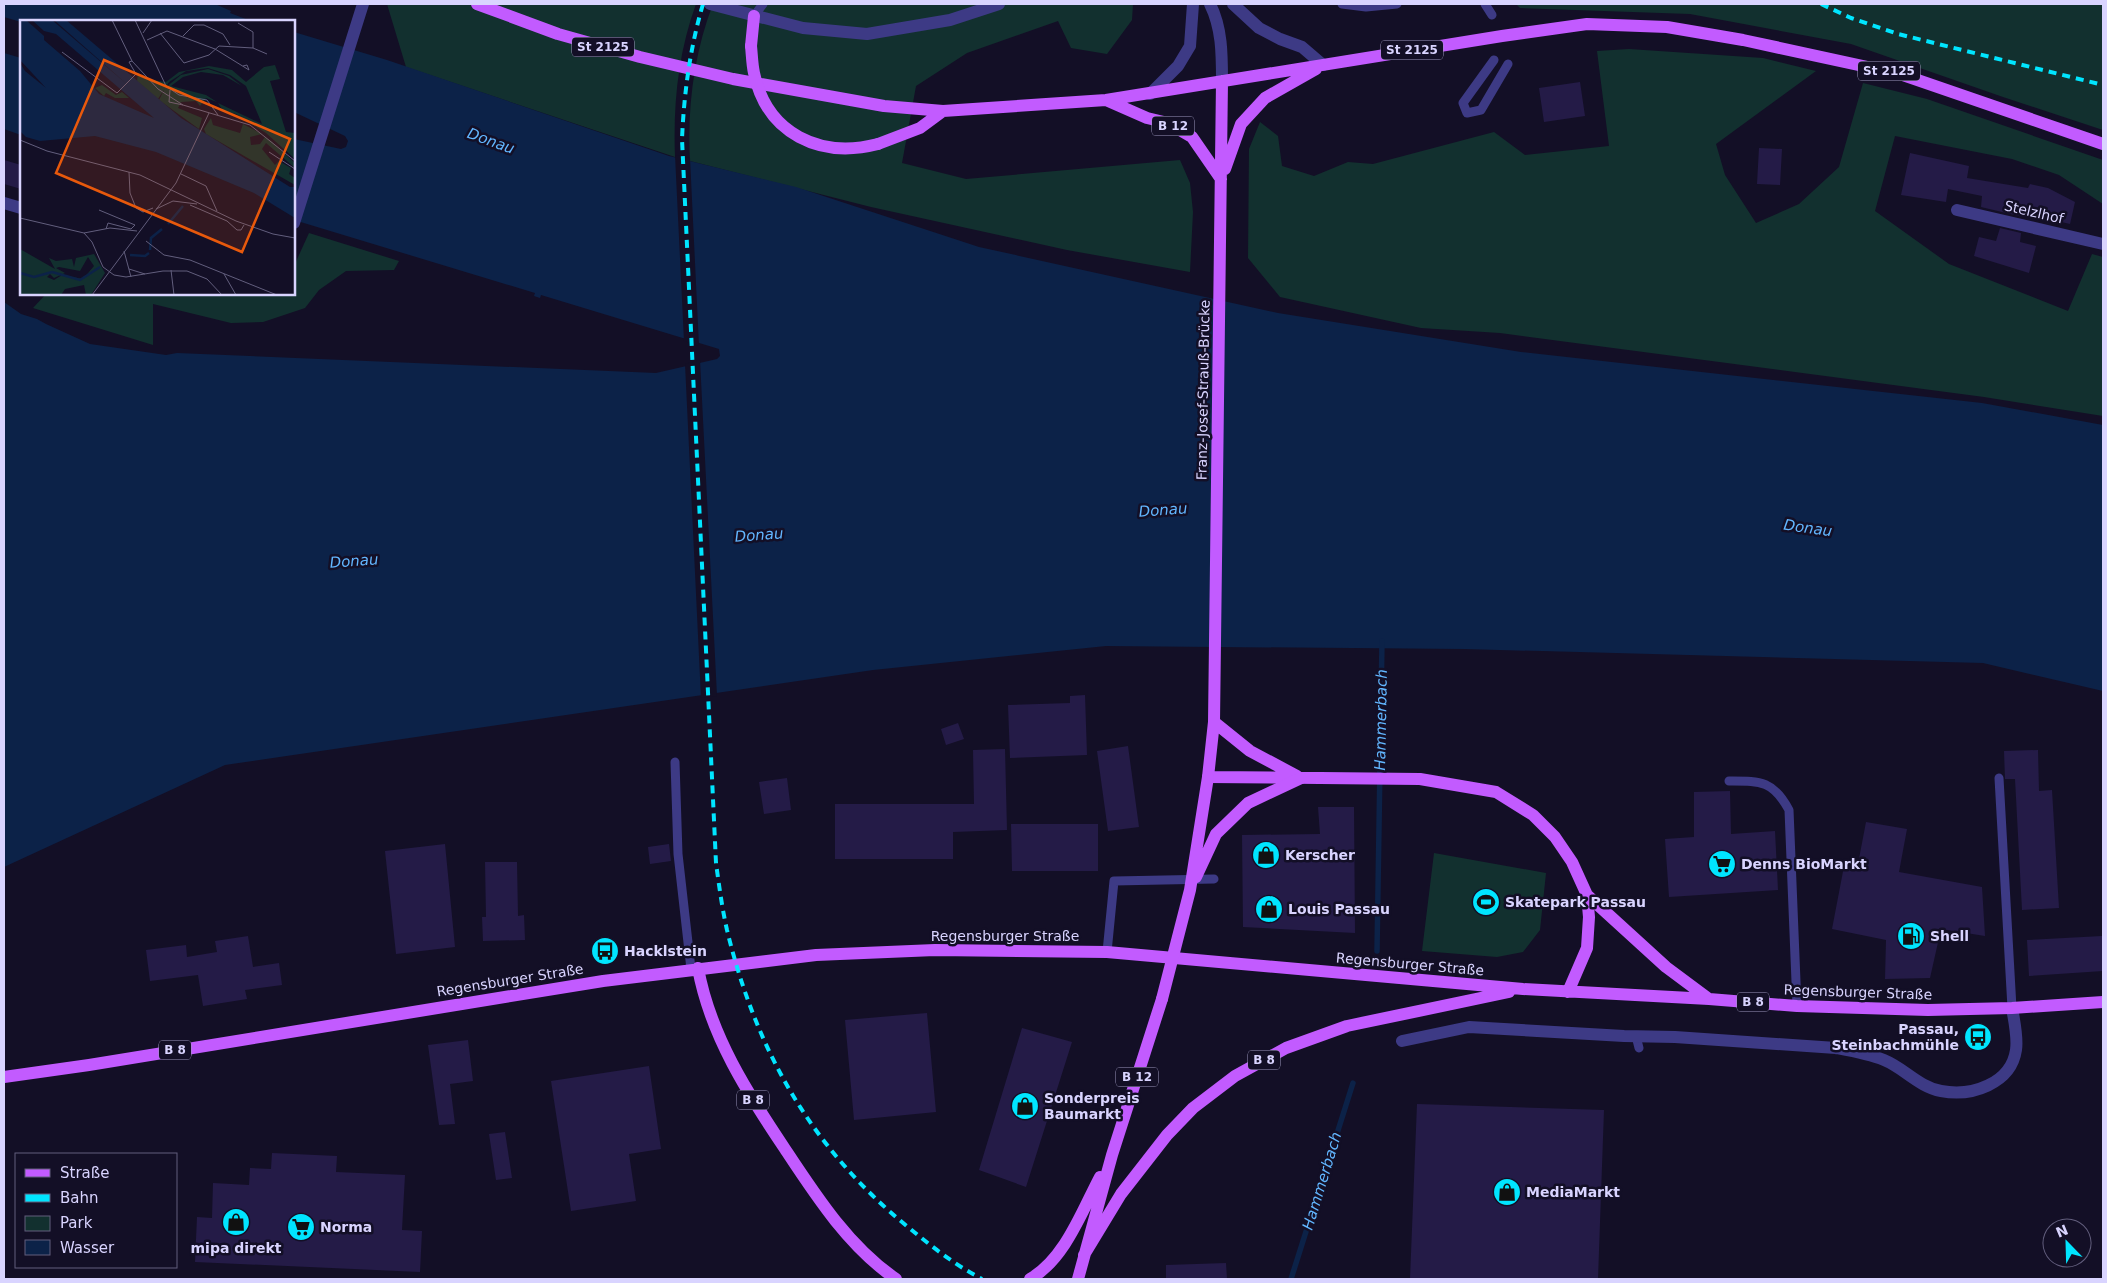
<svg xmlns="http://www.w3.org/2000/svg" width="2107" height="1283" viewBox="0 0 2107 1283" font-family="'DejaVu Sans',sans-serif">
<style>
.green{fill:#12302f}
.water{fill:#0c2248}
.pier{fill:#130f26}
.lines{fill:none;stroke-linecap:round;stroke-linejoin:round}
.stream{stroke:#0c2248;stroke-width:5.5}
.building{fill:#241b47}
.service{stroke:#3d3a85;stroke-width:9}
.minor{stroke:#3d3a85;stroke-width:12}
.primary{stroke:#c25bff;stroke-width:12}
.rail{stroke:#00e5ff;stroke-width:4;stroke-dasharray:8 6;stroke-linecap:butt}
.primary-bridge{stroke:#c25bff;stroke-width:12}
.labels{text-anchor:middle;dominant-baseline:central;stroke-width:5;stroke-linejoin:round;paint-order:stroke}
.shield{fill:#130f26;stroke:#9e99be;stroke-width:1}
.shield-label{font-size:12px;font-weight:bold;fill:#d9d4ff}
.street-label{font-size:14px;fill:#d9d4ff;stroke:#130f26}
.poi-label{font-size:14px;font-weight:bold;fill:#d9d4ff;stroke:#130f26;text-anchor:start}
.water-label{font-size:15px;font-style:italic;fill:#62b6ff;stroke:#130f26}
.inset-river{fill:none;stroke:#0c2248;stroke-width:2.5}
.inset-road{fill:none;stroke:#625e7d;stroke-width:1}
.view{fill:#e8590c;fill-opacity:0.15;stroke:#e8590c;stroke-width:2.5}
.inset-edge{fill:none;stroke:#d9d4ff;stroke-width:2.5}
</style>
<rect width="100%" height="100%" fill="#130f26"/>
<path class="green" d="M387 4 531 5 537 4H696C678 53 673 105 675 157L406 67Z
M713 4H1133L1132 20 1107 54 1071 48 1058 21 967 53 916 86 902 163 966 179 1180 160 1190 183 1193 212 1190 272 1067 250 871 207 690 161C687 108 694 53 713 4Z
M1516 4H2103V130L2003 97 1851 44 1690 14 1520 8Z
M1629 49 1763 58 1816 71 1716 144 1725 175 1756 223 1799 204 1839 167 1863 83 1927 99 2103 160V204L2059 175 2012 159 1895 136 1875 211 1949 264 2068 311 2092 254 2103 257V416L1984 397 1500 333 1421 328 1280 297 1248 258 1249 149 1260 122 1278 136 1282 166 1314 176 1348 162 1373 164 1494 132 1525 155 1609 146 1597 51Z
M309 233 399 261 394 270 346 271 319 290 305 308 263 322 231 323 153 304V345L33 308 46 294H294V266Z
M1434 853 1546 873 1540 930 1523 952 1497 957 1422 951Z"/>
<path class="water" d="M4 4H215L231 11 230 13 251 21 21 22 4 17Z
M294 32 387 60 669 156 796 187 979 247 1278 313 1521 352 1982 403 2103 425V691L1983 663 1464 649 1106 646 873 670 225 765 4 867V302L21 314 37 319 46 324 90 344 166 355 177 353 656 373 717 359 720 356 719 349 541 295 540 298 534 296 535 293 294 220V139L341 149 346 147 348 141 345 136 294 112Z
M4 53 21 58V135L4 129Z"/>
<path class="pier" d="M675 155 690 158 699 346 684 341Z
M700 360 717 696 701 698 685 364Z"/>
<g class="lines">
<path class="stream" d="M1377 951 1382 641
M1291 1279 1353 1083"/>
</g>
<path class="building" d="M1580 82 1585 116 1544 122 1539 88Z
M1759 148 1782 149 1780 185 1757 184Z
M1910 153 1969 166 1967 178 2028 188 2030 184 2048 188 2075 202 2070 224 2023 213V217L1981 207 1982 196 1948 189 1946 202 1901 195Z
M4 160 21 165V189L4 184Z
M2000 228 2021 233 2020 242 2036 246 2029 273 1974 256 1979 237 1996 241Z
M1085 695 1087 755 1010 758 1008 705 1070 703V696Z
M958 723 964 739 946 745 941 729Z
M1128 746 1139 827 1108 831 1097 751Z
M1005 749 1007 830 953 832V859H835V804H974L973 750Z
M2038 750 2039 791 2052 790 2059 908 2022 910 2015 779H2005L2004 751Z
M787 778 791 810 764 814 759 782Z
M1730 791 1731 834 1775 831 1778 890 1669 897 1665 839 1694 837V792Z
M1318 807H1354L1355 933 1243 927 1242 835 1320 834Z
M1866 822 1907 829 1899 872 1982 887 1985 936 1941 929 1930 978 1885 979 1886 940 1832 929 1845 861 1858 864Z
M1011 824H1098V871H1012Z
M445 844 455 947 396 954 385 851Z
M669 844 671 861 650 864 648 847Z
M485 862H517L518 916 524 915 525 940 483 941 482 917H486Z
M248 936 253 967 279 963 282 985 245 990 247 999 203 1006 198 975 150 981 146 950 186 945 187 957 217 952 215 941Z
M2102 936 2103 971 2029 976 2027 940Z
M927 1013 936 1112 854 1120 845 1020Z
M1022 1028 1072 1042 1026 1187 979 1170Z
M468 1040 473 1081 450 1084 455 1124 439 1125 428 1045Z
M649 1066 661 1149 629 1154 636 1201 571 1211 551 1081Z
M1417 1104 1604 1110 1598 1279H1410Z
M505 1132 512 1178 496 1180 489 1134Z
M272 1153 337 1156 336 1172 405 1175 402 1230 422 1231 420 1272 195 1262 197 1217 212 1218 213 1183 249 1185 250 1168 271 1169Z
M1226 1263 1227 1279H1166V1265Z"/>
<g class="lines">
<path class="service" d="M1342 4 1366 7 1397 4
M1485 4 1492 15
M754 16 763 4
M1494 60 1463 103 1467 113 1481 110 1508 64
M675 762 678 854 691 969
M1999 778 2012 1008
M1729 781C1760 781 1773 780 1789 810L1797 1006
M1107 952 1114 881 1214 879
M1636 1036 1639 1048"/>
<path class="minor" d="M710 4 803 28 867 34 950 20 999 4
M1210 4C1222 28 1222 54 1222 81
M1233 4 1259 28 1280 39 1302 47 1323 65
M1150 94 1178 66 1190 46 1193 4
M4 203 21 208
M1957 210 2103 244
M294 223 363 4
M1402 1041 1469 1027 1624 1036 1675 1037 1836 1048C1852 1051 1869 1054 1884 1060 1904 1068 1919 1087 1941 1091 1971 1097 2011 1084 2016 1050 2018 1037 2014 1020 2012 1008"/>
<path class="primary" d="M477 4 558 34 640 57 733 79 884 106 943 111 1106 100 1502 36 1587 24 1667 27 1743 40 1900 74 2103 144
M751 46 754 16
M1222 81 1214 722 1208 777 1420 779 1496 792 1533 815 1555 837 1572 862 1587 895 1589 917 1587 948 1568 992
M1106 100 1147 118 1168 123 1192 137 1221 179
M878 144 920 128 943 111
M1225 169 1241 124 1265 98 1316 69
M1214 722 1250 751 1297 776
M1587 895 1666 967 1709 999
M698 968C710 1035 748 1094 785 1149 816 1196 849 1247 896 1279
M4 1077 89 1065 603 981 816 955 935 950 1107 952 1523 989 1709 999 1797 1006 1928 1010 2012 1008 2103 1002
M1084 1255 1121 1194 1167 1135 1193 1108 1235 1076 1286 1048 1347 1026 1509 992
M1030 1279C1065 1259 1082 1211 1100 1177
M1078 1279 1112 1155 1162 999"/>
<path class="rail" d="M703 4C690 48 684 93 682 139L716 863C719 885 722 908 727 930 756 1050 811 1148 908 1227 931 1246 955 1265 982 1279
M1821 4 1851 18 1898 34 2103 85"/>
<path class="primary-bridge" d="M751 46C752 55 752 64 754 73 767 134 820 159 878 144
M1196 877 1216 834 1248 803 1301 778
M1162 999 1190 890 1208 777"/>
</g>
<defs>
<g id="shop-disc" transform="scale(1.4375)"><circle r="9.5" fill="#00e5ff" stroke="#130f26"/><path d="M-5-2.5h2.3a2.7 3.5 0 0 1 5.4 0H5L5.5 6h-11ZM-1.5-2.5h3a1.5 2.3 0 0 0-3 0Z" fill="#111"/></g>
<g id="supermarket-disc" transform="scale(1.4375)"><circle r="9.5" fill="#00e5ff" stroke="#130f26"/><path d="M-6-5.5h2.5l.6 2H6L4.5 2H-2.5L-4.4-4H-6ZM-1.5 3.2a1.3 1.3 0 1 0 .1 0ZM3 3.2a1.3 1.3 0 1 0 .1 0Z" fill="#111"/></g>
<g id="stadium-disc" transform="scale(1.4375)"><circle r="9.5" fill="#00e5ff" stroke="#130f26"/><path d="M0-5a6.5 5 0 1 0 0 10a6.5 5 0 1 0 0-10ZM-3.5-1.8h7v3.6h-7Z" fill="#111"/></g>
<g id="fuel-disc" transform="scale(1.4375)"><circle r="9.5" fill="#00e5ff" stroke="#130f26"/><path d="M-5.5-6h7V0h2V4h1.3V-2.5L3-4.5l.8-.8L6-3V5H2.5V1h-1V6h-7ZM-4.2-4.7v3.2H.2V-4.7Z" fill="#111"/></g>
<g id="bus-disc" transform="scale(1.4375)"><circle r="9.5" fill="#00e5ff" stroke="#130f26"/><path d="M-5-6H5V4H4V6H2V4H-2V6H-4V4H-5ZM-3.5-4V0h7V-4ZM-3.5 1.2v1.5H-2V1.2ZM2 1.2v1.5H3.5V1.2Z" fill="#111"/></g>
</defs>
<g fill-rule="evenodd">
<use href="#shop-disc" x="1266" y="855"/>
<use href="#supermarket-disc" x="1722" y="864"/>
<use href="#stadium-disc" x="1486" y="902"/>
<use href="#shop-disc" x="1269" y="909"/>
<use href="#fuel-disc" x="1911" y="936"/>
<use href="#bus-disc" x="605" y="951"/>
<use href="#bus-disc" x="1978" y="1037"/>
<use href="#shop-disc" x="1025" y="1106"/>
<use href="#shop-disc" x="1507" y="1192"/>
<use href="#shop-disc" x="236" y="1222"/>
<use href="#supermarket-disc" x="301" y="1227"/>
</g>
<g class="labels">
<g class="shield">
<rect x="572" y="37.5" width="62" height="19" rx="4"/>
<rect x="1381" y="40.5" width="62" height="19" rx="4"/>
<rect x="1858" y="61.5" width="62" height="19" rx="4"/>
<rect x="1152" y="116.5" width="42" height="19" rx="4"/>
<rect x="1737" y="992.5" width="32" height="19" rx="4"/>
<rect x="159" y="1040.5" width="32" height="19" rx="4"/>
<rect x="1248" y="1050.5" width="32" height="19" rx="4"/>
<rect x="1116" y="1067.5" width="42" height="19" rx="4"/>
<rect x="737" y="1090.5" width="32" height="19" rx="4"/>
</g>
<g class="shield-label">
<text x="603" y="47">St 2125</text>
<text x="1412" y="50">St 2125</text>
<text x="1889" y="71">St 2125</text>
<text x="1173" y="126">B 12</text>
<text x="1753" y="1002">B 8</text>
<text x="175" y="1050">B 8</text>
<text x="1264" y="1060">B 8</text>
<text x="1137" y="1077">B 12</text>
<text x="753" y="1100">B 8</text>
</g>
<g class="street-label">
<text transform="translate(2034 212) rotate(13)">Stelzlhof</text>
<text transform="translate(1203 390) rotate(-89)">Franz-Josef-Strauß-Brücke</text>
<text x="1005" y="936">Regensburger Straße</text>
<text transform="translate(1410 964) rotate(5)">Regensburger Straße</text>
<text transform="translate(510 980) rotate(-9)">Regensburger Straße</text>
<text transform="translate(1858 992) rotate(2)">Regensburger Straße</text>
</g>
<g class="poi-label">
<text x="1285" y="855">Kerscher</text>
<text x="1741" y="864">Denns BioMarkt</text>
<text x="1505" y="902">Skatepark Passau</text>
<text x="1288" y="909">Louis Passau</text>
<text x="1930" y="936">Shell</text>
<text x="624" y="951">Hacklstein</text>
<text x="1959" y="1029" text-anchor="end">Passau,<tspan x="1959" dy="16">Steinbachmühle</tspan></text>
<text x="1044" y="1098">Sonderpreis<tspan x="1044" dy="16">Baumarkt</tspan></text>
<text x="1526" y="1192">MediaMarkt</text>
<text x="320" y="1227">Norma</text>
<text x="236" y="1248" text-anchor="middle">mipa direkt</text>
</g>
<g class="water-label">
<text transform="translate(491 141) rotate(20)">Donau</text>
<text transform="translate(1163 510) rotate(-4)">Donau</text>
<text transform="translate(1808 528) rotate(8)">Donau</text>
<text transform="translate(759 535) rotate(-4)">Donau</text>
<text transform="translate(354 561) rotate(-4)">Donau</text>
<text transform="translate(1381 720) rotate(-89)">Hammerbach</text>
<text transform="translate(1322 1181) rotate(-73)">Hammerbach</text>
</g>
</g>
<g transform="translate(20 20)">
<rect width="275" height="275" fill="#130f26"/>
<path d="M255 45 260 59 250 61 266 112 275 113V139L246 113 216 94 203 91 198 83 242 104 226 66 210 55 188 48 166 51 149 62 138 79 117 61 118 53 131 60 146 62 159 52 189 46 212 50 226 62 244 47ZM188 49 209 56 222 66 203 55 181 52 163 57 151 66 186 75 197 82 186 78 180 86 176 81 161 82 158 88 182 98 179 109 139 80 145 68 161 55ZM82 65 96 75 102 72 109 78H95L86 73 84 76 75 68ZM191 98 193 105 220 113 223 104 242 114 230 117 231 125 240 124 245 117 251 121 275 143V148L246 123 242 129 255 145 259 141 271 148 269 154 275 158V165L186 114 184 109ZM0 229 35 249 29 238 36 241 52 239 54 247 56 238 74 234 85 253 71 275H66L64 265 45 269 41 275H0ZM68 237 74 246 63 259 42 255 34 260 27 257 30 254 34 258 45 253 36 248 39 247 60 251Z" fill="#12302f" fill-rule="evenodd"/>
<path d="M0 0H6L24 16V20L60 51 79 74 134 98 36 14 24 11 12 0H32L109 66 34 0H46L161 98 270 167H275V198L234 173 136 132 75 116 20 121 6 117 0 111V43L5 51 26 68 0 40Z" fill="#0c2248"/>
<path class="inset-river" d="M148 204 163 186M130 230 131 218 142 209M110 235 125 236 129 233M32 252 60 260 80 247M0 253 14 257 32 252"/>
<path class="inset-road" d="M92 0 112 41 138 69 163 85 230 105 275 141M115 0 146 66 159 75 187 80 198 95M218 3 233 12V28M123 13 132 0M140 13 164 43 189 35 199 26 233 28 247 34M163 16 174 5H184L203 14 210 25M127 20 147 11 195 29 229 50 227 45 223 46M42 32 97 73 116 54 109 42 112 41M150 70 149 82 163 85M0 120 27 131 120 155 216 201 253 214 275 218M249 132 275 149M109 152 110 173 116 188 123 192 133 188M161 154 186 166 197 191M170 185 207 201 217 210H221L224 205M136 189 153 181 177 184M79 190 115 205 111 209 88 203 86 209M0 198 64 213 72 222 83 247 94 255 106 257 143 251H167L187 259 202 275M64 213 90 208 117 211M126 221 144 235 170 240 257 275M104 231 111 257M109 249 125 254M151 250 154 275M204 254 216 275M72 275 156 163 189 93"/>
<path class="view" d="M84 40 270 119 222 232 36 153Z"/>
<rect width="275" height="275" class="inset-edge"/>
</g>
<rect width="2107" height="1283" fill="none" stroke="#d9d4ff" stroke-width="10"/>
<rect x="15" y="1153" width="162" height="115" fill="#130f26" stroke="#625e7d"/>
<rect x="25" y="1169" width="25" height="8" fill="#c25bff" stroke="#625e7d"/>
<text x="60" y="1178" font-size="15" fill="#d9d4ff">Straße</text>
<rect x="25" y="1194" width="25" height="8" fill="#00e5ff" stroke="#625e7d"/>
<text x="60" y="1203" font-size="15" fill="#d9d4ff">Bahn</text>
<rect x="25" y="1216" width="25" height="15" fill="#12302f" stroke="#625e7d"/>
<text x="60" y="1228" font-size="15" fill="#d9d4ff">Park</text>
<rect x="25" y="1240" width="25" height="15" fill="#0c2248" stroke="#625e7d"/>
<text x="60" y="1253" font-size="15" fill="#d9d4ff">Wasser</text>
<g transform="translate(2067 1243) rotate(337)"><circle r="24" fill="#130f26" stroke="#625e7d"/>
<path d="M0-4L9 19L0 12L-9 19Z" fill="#00e5ff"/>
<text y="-8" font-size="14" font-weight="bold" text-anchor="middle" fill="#d9d4ff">N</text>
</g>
</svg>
